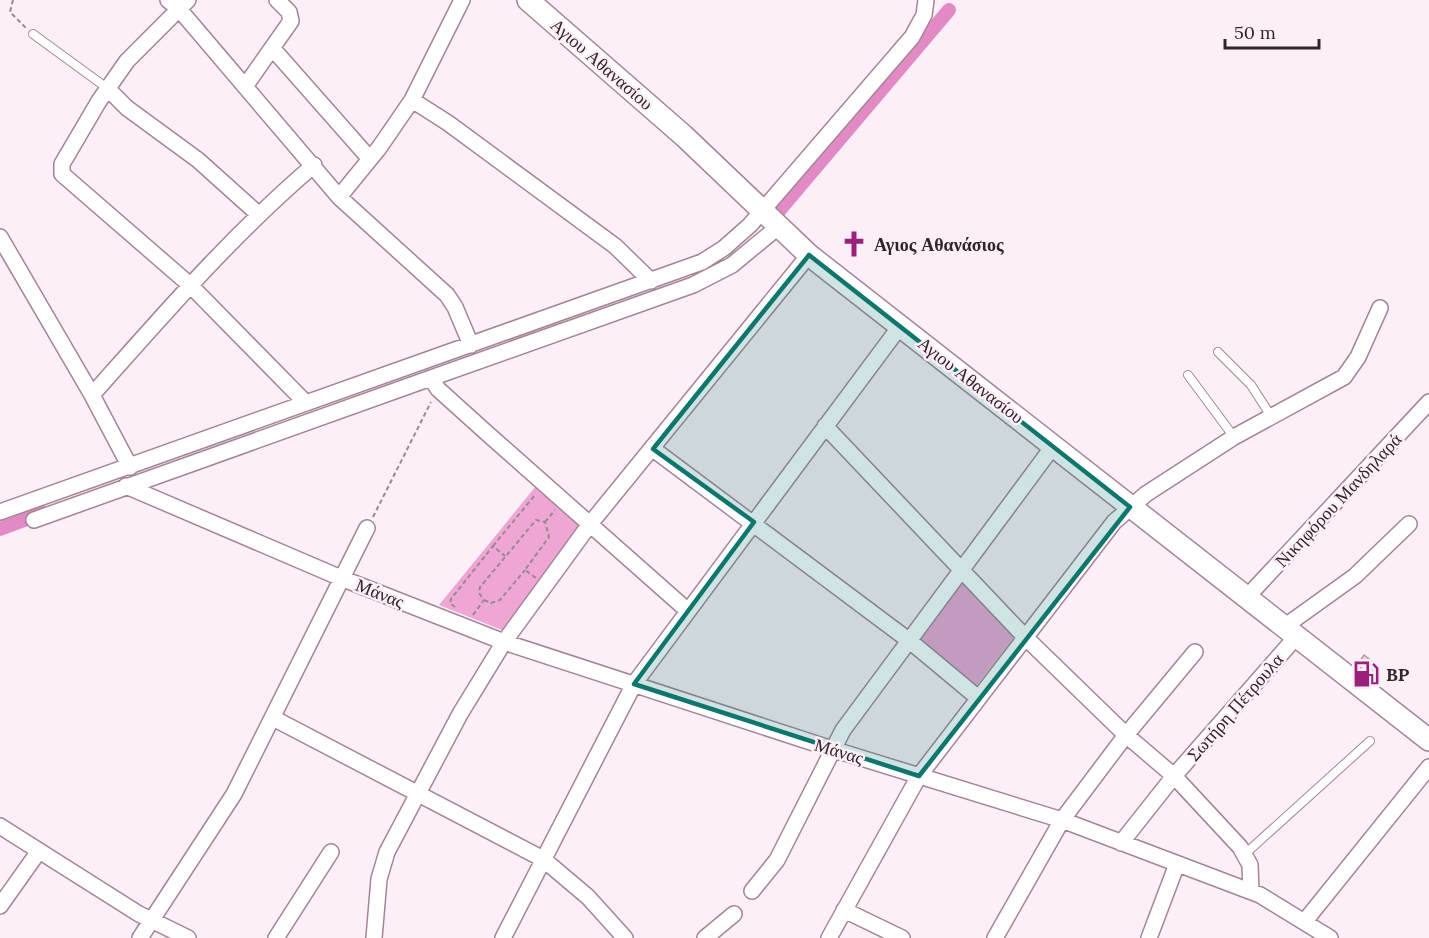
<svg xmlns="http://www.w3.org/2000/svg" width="1429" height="938" viewBox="0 0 1429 938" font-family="Lora,serif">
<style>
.green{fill:#efa6d5}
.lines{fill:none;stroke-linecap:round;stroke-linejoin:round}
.canal{stroke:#e28ac4;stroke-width:14}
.building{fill:#f0cde2;stroke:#b695a9;stroke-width:1.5}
.lane-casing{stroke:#a58498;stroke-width:10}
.street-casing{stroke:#a58498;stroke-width:18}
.secondary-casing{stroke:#a58498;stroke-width:24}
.path{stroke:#968991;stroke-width:2;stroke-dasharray:4.5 3;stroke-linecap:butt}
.lane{stroke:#fff;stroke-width:8}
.street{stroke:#fff;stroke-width:15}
.secondary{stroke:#fff;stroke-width:21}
.marked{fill:#0f766e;fill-opacity:0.2;stroke:#0f766e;stroke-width:4.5;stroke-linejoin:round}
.labels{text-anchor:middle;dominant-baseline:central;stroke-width:5;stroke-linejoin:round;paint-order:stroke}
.street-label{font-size:18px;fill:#31242c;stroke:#fdeff8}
.poi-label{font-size:18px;font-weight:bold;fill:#31242c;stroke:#fdeff8;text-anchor:start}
</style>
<rect width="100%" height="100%" fill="#fdeff8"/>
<path class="green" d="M536 486 582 526 502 630 439 605Z
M962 579 1016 635 973 690 915 645Z"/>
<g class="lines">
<path class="canal" d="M778 212 949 10
M0 529 43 513"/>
</g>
<path class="building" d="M1364 655 1378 666 1371 676 1357 665Z"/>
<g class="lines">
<g class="lane-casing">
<path id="lane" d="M33 34 107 88
M1218 352 1251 385 1271 416
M1188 375 1234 437
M1245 854 1370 741"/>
</g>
<g class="street-casing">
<path id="street" d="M168 0 179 9 339 197 447 295 455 307 471 345
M188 0 127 61 99 101 62 164V174L190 285 306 403
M273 49 370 159
M246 85 291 21 289 12 277 0
M107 88 127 108 198 160 257 213
M412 100 448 123 615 246 651 281
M339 197 379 148 412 100 462 0
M0 237 92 395C165 313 231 236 314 165
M92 395 130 467
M825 426 1025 637 1126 735 1174 776 1240 847 1250 865 1251 891
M653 449 911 642 977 697
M126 486 341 578 504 642 832 749 1062 820 1260 895 1330 938
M0 512 702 262 724 248 750 225 912 37 924 15 926 0
M34 520 431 378
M1247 597 1429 402
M688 611 489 435 438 389 431 378 693 285 732 265 778 227
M1284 627 1355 576 1409 524
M273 718 543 859 588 897 625 938
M0 826 139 914 188 938
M1121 843 1174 776 1296 637
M752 891 777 860 843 730 1054 445
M0 906 39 851
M844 910 902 938
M1305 921 1429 767
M140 938 234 794 367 528
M276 938 331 852
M374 938 379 879 387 852 460 714 504 642 590 524 809 255
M503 938 634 684 901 325
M705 938 734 914
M829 938 919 776 1114 522 1146 494 1234 437 1344 377 1358 357 1380 308
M995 938 1062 820 1126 735 1195 652
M1149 938 1177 864"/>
</g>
<g class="secondary-casing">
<path id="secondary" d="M528 0 684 136 809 255 1429 740"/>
</g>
<path class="path" d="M13 0 10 12 26 28
M373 517 431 402
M545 522 555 510
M493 546 535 495
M484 600 491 603 500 600 525 570
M455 607 450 603 451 599 493 546 505 556
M473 615 484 600 479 593 480 587 536 520 545 522 549 537 525 570 536 578"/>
<use href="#lane" class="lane"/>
<use href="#street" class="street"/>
<use href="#secondary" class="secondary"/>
</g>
<path class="marked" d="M809 255 1130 507 919 776 634 684 754 522 653 449Z"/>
<defs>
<g id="church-bare" transform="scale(2.07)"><path d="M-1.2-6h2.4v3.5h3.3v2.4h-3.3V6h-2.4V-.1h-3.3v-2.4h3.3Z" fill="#99217a" stroke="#fdeff8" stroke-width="2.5" paint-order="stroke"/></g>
<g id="fuel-bare" transform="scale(2.07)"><path d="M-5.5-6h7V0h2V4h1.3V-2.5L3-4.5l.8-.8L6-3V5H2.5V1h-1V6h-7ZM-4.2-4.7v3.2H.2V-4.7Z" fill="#99217a" stroke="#fdeff8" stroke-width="2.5" paint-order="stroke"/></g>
</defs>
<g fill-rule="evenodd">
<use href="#church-bare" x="854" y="244"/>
<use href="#fuel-bare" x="1366" y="674"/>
</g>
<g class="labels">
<g class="street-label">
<text transform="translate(602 64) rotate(41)">Αγιου Αθανασίου</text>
<text transform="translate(971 380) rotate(38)">Αγιου Αθανασίου</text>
<text transform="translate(1338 500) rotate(-47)">Νικηφόρου Μανδηλαρά</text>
<text transform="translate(380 593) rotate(22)">Μάνας</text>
<text transform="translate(1235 707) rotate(-49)">Σωτήρη Πέτρουλα</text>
<text transform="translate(839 751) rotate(17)">Μάνας</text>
</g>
<g class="poi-label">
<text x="874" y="244">Αγιος Αθανάσιος</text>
<text x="1386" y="674">BP</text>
</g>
</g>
<path d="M1225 39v9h94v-9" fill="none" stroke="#31242c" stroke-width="3"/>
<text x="1234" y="39" font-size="18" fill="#31242c" stroke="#fdeff8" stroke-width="4.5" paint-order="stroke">50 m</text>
</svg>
